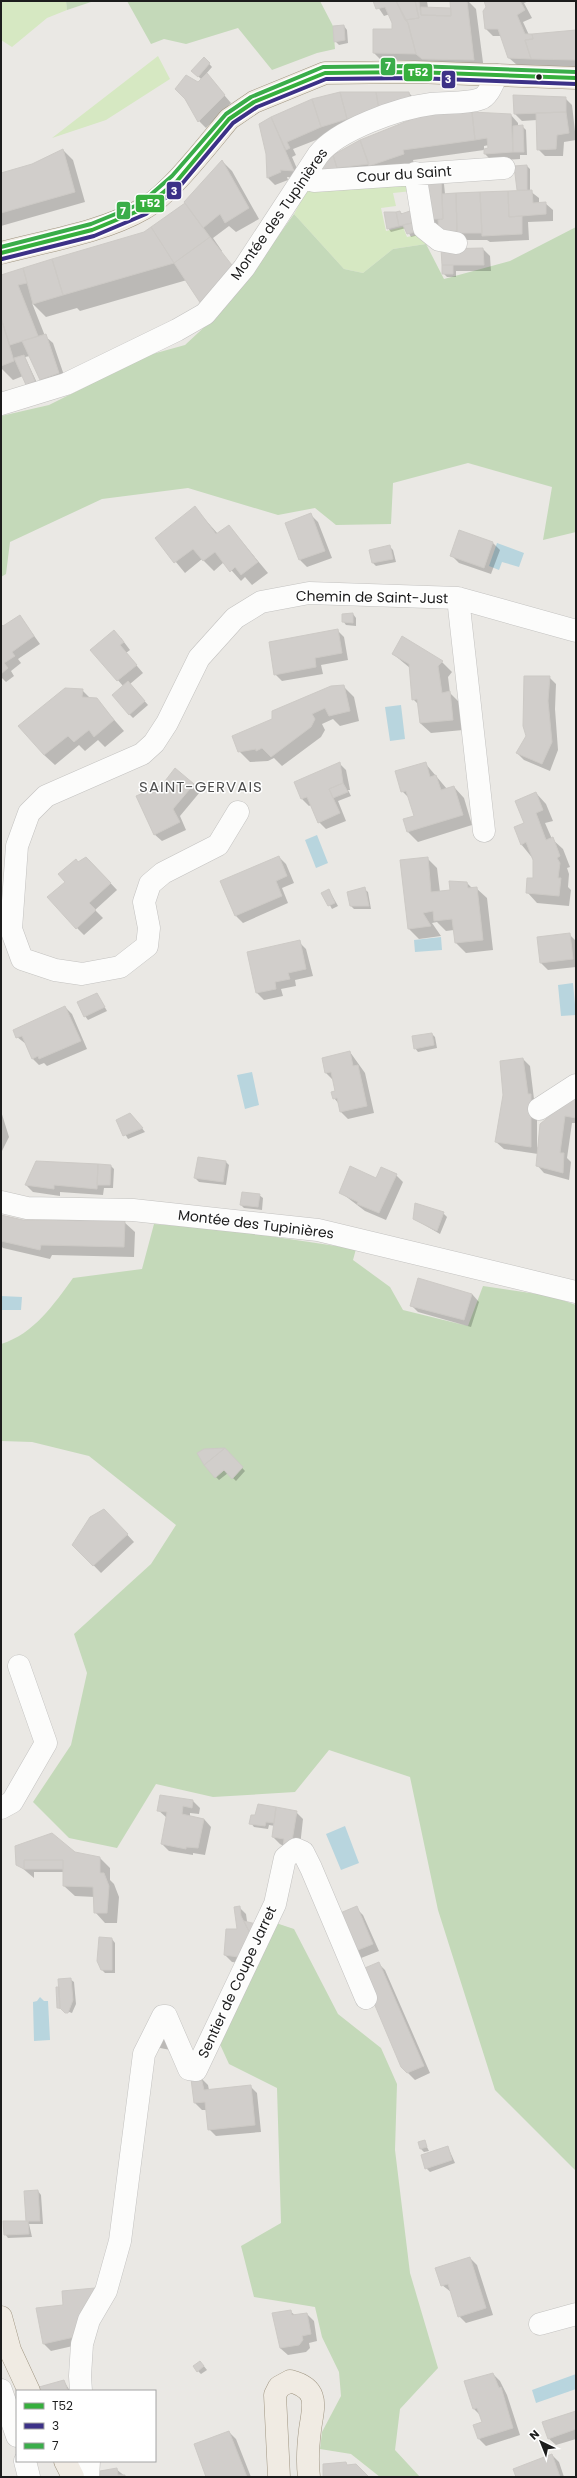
<svg xmlns="http://www.w3.org/2000/svg" width="577" height="2478" viewBox="0 0 577 2478" font-family="Poppins,sans-serif">
<style>
.grass{fill:#d6e8c2}
.forest{fill:#c4d9b9}
.water{fill:#b8d5de}
.shadow{fill:#0003}
.building{fill:#d1cecb;stroke:#cdcac6}
.lines{fill:none;stroke-linecap:round;stroke-linejoin:round}
.minor-casing{stroke:#c3c2c0;stroke-width:23}
.major-casing{stroke:#a09682;stroke-width:23}
.minor{stroke:#fcfcfb;stroke-width:22}
.major{stroke:#f0ebe3;stroke-width:22}
.bus-1-casing{stroke:#fff;stroke-width:7}
.bus-2-casing{stroke:#fff;stroke-width:7}
.bus-3-casing{stroke:#fff;stroke-width:7}
.bus-1{stroke:#36af3d;stroke-width:4}
.bus-2{stroke:#3c3187;stroke-width:4}
.bus-3{stroke:#3aad4a;stroke-width:4}
.bus-dot{fill:#1c1c1c;stroke:#fff;stroke-width:1.5}
.labels{text-anchor:middle;dominant-baseline:central;stroke-width:3;stroke-linejoin:round;paint-order:stroke}
.street-label{font-size:14px;fill:#1c1c1c;stroke:#fff}
.neighbourhood-label{font-size:15px;letter-spacing:1px;fill:#4f4f4f;stroke:#fff}
.line-badge{stroke:#fff;stroke-width:1.5}
.badge-label{font-size:11px;text-anchor:middle;font-weight:bold;fill:#fff}
</style>
<rect width="100%" height="100%" fill="#eae8e4"/>
<path class="grass" d="M1 1H66L67 10 47 18 12 47 1 40Z
M158 56 170 79 106 120 52 138Z
M403 178 412 191 393 193 396 206 381 208 386 231 403 227 407 237 422 234 426 244 393 249 363 273 344 269 294 214 311 183Z"/>
<path class="forest" d="M66 1H94L67 10Z
M127 1H320L333 26 335 49 317 53 272 70 238 28 186 44 164 39 151 44Z
M294 214 344 269 363 273 393 249 426 244 444 279 510 261 576 227V532L543 540 552 487 468 463 393 483 391 524 336 525 315 508 278 515 188 488 102 499 10 542 6 574 1 577V416L49 405 149 355 185 345 213 319 253 271Z
M154 1224 229 1230 356 1249 353 1260 390 1287 403 1310 468 1326 483 1286 551 1296 576 1305V2171L495 2090 438 1910 410 1777 329 1750 295 1792 213 1797 156 1784 117 1848 69 1838 33 1802 71 1745 87 1673 74 1634 151 1564 176 1525 89 1456 32 1442 1 1441V1344C34 1334 54 1304 73 1278L142 1269Z
M273 1922 294 1929 338 2014 381 2048 397 2084 395 2150 410 2273 438 2368 400 2409 395 2450 420 2477H380L351 2454 320 2449 322 2432 341 2396 339 2372 322 2337 315 2307 254 2297 241 2246 281 2223 277 2088 229 2064 218 2040Z"/>
<path class="water" d="M497 543 524 553 519 567 502 562 499 570 489 566Z
M401 705 405 739 390 741 385 707Z
M317 835 328 863 316 868 305 840Z
M441 937 442 950 415 952 414 940Z
M573 983 576 1015 561 1016 558 985Z
M252 1072 259 1105 245 1109 237 1075Z
M1 1296 22 1297 21 1310H1Z
M345 1826 359 1863 341 1870 326 1834Z
M40 1997 44 2001H48L50 2040 34 2041 33 2002 37 2001Z
M576 2374V2389L536 2403 532 2390Z"/>
<path class="shadow" d="M374 1H427L428 8 452 9 451 1H468L476 9 484 70 428 65 424 61 381 60 374 53V30H393V23L390 14 384 16Z
M485 1H529L524 3 532 18 523 22 529 35 576 31V67L517 65 509 58 502 36H493L486 29 487 7Z
M344 26 347 30 348 43 339 45 335 41Z
M204 58 212 67 206 74 231 103 206 128 199 121 185 99 202 80 193 71Z
M409 93 412 96 413 102 293 149 296 155 292 157 301 178 287 177 288 180 275 185 268 178 267 154 260 124 312 100Z
M565 98 572 105 576 140 564 142 563 156H545L538 149 537 120 522 121 515 114Z
M511 115 518 123V127L522 126 526 130 527 155H520V159L492 161 485 154 489 149V145L484 146V150L413 160 414 164 322 170 334 156Z
M63 150 73 160 85 202 1 226V174L32 165Z
M222 161 232 171 259 219 236 232 229 226 213 238 222 251 187 280 80 311 77 308 46 317 32 303 45 336 53 343 66 381 48 387 41 380 30 356 25 357 38 385 30 388 23 376 13 380 1 368V276L144 233 184 204Z
M515 166H527L530 169V191L539 198V203H545L553 210V221L528 222 529 240 490 242 487 240H465L430 222 441 180 444 184 445 194 518 191Z
M400 212 403 214 423 234 411 237 406 228 391 232 388 228 385 213Z
M483 249 490 256 491 271H456V277H447L443 273 442 250Z
M195 508 218 534 229 526 268 573 252 585 245 577 241 581 224 562 214 571 202 559 185 573 156 538Z
M311 515 318 522 332 558 307 567 300 560 287 524Z
M493 543 500 550 491 574 459 563 452 556Z
M389 546 393 550 396 562 376 566 373 563 371 551Z
M353 614 356 618V626L346 625 343 621Z
M20 616 40 644 18 659 21 663 11 671 14 676 6 682 1 677V625L3 627Z
M337 630 344 637 348 660 321 665 323 674 282 681 275 674Z
M121 638 130 650 126 653 143 673 130 684 148 705 133 718 129 714 123 686 92 650Z
M393 654 442 662 452 672 448 677 450 693 460 703 463 730 431 733 420 723 419 705 413 699 410 668Z
M549 677 556 684 555 709 558 750 550 771 524 760 517 753 527 736Z
M343 686 354 697 359 721 340 726 333 719 322 724 325 730 321 737 282 766 274 758 268 761 250 762 239 751Z
M82 690 91 699H96L124 731 105 747 98 740 85 751 79 745 55 765 44 755Z
M339 763 346 770 350 790H348L351 796 338 801 346 821 326 829 319 822 311 805 309 806 302 799Z
M425 763 447 789 454 787 464 798 472 825 418 842 408 832 415 816 410 799 402 791Z
M193 785 200 792 180 816 186 830 162 841 154 834 137 797Z
M536 793 546 804 553 821 545 823 552 839 563 849 570 867 567 868 569 874 568 887 571 890 569 906 537 903 527 892 533 879 534 860 521 844 525 824Z
M279 857 286 864 294 883 282 888 288 903 243 923 236 916Z
M427 858 437 868 440 892 451 891 467 883 472 888H476L487 898 493 950 466 953 456 943 454 930 446 931 437 922 432 923 441 936 419 939 409 929Z
M83 859 89 860 117 890 95 910 103 918 84 935 77 928 67 882Z
M364 889 368 892 371 909H354L351 906Z
M329 890 338 906 332 909 323 893Z
M569 934 576 941V967L548 970 541 963Z
M299 942 306 949 313 976 295 980 296 986 281 989 283 996 264 1000 257 993 248 953Z
M97 994 107 1011 88 1020 85 1016Z
M65 1007 72 1014 87 1049 47 1066 44 1063 39 1065 32 1058 26 1044 17 1037Z
M432 1034 435 1037 437 1048 418 1052 415 1048Z
M350 1052 365 1073 374 1113 348 1119 341 1112 339 1104 334 1098 337 1091 333 1080 326 1073Z
M523 1059 530 1066 534 1099 537 1102V1148L576 1095V1123H572L567 1158 571 1162 569 1180 544 1173 537 1165 538 1154 504 1149 496 1142Z
M1 1111 9 1137 1 1153Z
M132 1116 145 1132 128 1139 117 1120Z
M226 1162 229 1165 226 1185 199 1182 195 1178Z
M111 1166 114 1169 113 1188H104L103 1195 60 1192V1196L33 1192 26 1185Z
M396 1175 403 1182 386 1220 365 1211 340 1192Z
M259 1195 263 1198 262 1210 244 1208 241 1205Z
M443 1213 447 1217 440 1234 414 1219Z
M1 1216 23 1221 124 1222 135 1232 134 1257 52 1255 50 1259 3 1248 1 1246Z
M472 1294 479 1302 471 1327 418 1312 411 1305Z
M228 1453 245 1471 236 1481 228 1473 219 1480 216 1477Z
M111 1517 134 1542 101 1573 73 1544Z
M193 1801 200 1808 199 1814 190 1813V1817L204 1819 211 1827 205 1855 193 1853V1855L169 1851 162 1844 167 1818 158 1810Z
M296 1812 303 1819 299 1855 280 1844 273 1837 275 1826 269 1825 268 1829 254 1827 251 1823Z
M100 1858 110 1868V1880L114 1884 119 1897 117 1923H105L95 1912V1897L75 1896 64 1886V1872H34V1878L21 1867Z
M239 1907 246 1914 253 1964 232 1962 225 1955 238 1930Z
M356 1908 363 1915 379 1951 356 1960Z
M112 1939 115 1943V1973H105L101 1969Z
M378 1963 385 1970 430 2073 415 2080 402 2067Z
M70 1979 74 1982 76 2004 72 2013 58 2008 60 1988Z
M171 2028 181 2052 160 2048 157 2045Z
M201 2078 208 2085 209 2090 250 2086 257 2093 261 2132 216 2136 209 2129 207 2110H202L195 2103 192 2080Z
M424 2141 429 2151 424 2152 421 2149Z
M448 2147 455 2163 430 2172 426 2168Z
M38 2191 41 2195 43 2224H29L32 2237 8 2238 5 2234 4 2222H29L27 2221Z
M470 2258 477 2265 493 2315 466 2323 459 2316 451 2292 442 2285Z
M38 2309 86 2343 51 2351 44 2344Z
M290 2311 296 2316 307 2314 314 2321 317 2341 309 2343 310 2348 306 2352 288 2355 280 2348Z
M203 2365 207 2370 201 2374 198 2371Z
M493 2374 500 2381 507 2395 520 2435 486 2446 479 2439 483 2423 480 2415 474 2409Z
M64 2381 70 2391H42Z
M576 2412V2439L556 2445 548 2438Z
M229 2432 236 2439 251 2477H207Z
M552 2455 559 2462 564 2477H517Z
M116 2469 126 2477H101Z"/>
<path class="building" d="M373 1H396L408 23 416 54 373 53V29H392V23L385 7 376 9Z
M396 1H415L419 18 405 20Z
M415 1H419L421 15 451 16 450 1H467L474 60 422 59 416 54 408 23 405 20 419 18Z
M484 1H520L525 10 517 15 525 34H532L533 39 525 40 531 59 508 58 498 29H485L483 11 486 7Z
M421 7 451 8V16L421 15Z
M344 25 345 40 334 42 333 26Z
M576 30V60L531 59 525 40 533 39 532 34Z
M204 57 210 63 198 77 191 71Z
M207 73 225 95 198 122 185 99 175 89 186 75 198 82Z
M340 92 347 119 321 127 312 99Z
M340 92H376L379 110 347 119Z
M376 92H409L410 99 379 110Z
M513 95 566 97V112L514 114Z
M312 99 321 127 287 142 290 148 286 150 271 117Z
M448 112H472L475 140 403 150 404 154 369 166 360 140 420 116Z
M472 112 511 114 513 152 484 154V149L488 148 487 138 475 140Z
M566 112 569 133 557 135 556 149 537 150 536 113Z
M271 117 294 171 280 170 281 172 267 178 266 154 259 124Z
M523 125 524 152H513V126Z
M360 140 369 164 337 168 333 155Z
M63 149 75 192 1 213V173L32 164Z
M333 155 339 174 321 169Z
M222 160 249 208 225 223 220 214 203 228 184 202Z
M527 165V190H517L514 166Z
M441 179 443 219H429L425 181Z
M532 190 533 203 546 202V214L509 217 508 191Z
M508 191 509 217 522 216V234L482 236 480 192Z
M480 192 482 233H457L456 193Z
M456 193 457 231 439 232 438 220 443 219 442 194Z
M185 203 210 237 174 263 151 227Z
M413 210 416 222 399 226 396 212 400 211 401 214Z
M384 212H396L399 226 387 229Z
M416 222 420 231 407 234 403 225Z
M151 227 174 263 63 295 52 259 144 232Z
M210 237 235 269 201 304 174 263Z
M483 248 484 265H442L441 249Z
M52 259 63 295 33 304 23 268Z
M442 265H453V274H442Z
M23 268 27 283 18 285 38 336 10 345 1 318V275Z
M1 318 14 361 1 366Z
M46 334 59 373 40 380 22 341Z
M24 355 35 381 26 385 14 358Z
M195 506 216 534 229 525 258 562 241 575 235 567 230 572 215 552 203 561 193 549 174 563 155 538Z
M311 513 325 551 299 560 285 523Z
M459 530 493 542 484 568 450 556Z
M390 545 393 559 372 563 369 550Z
M353 613V623L342 622V614Z
M20 615 34 636 12 652 15 656 4 663 8 668 1 674V624L3 626Z
M338 629 342 653 315 658 316 667 274 675 269 642Z
M114 630 124 642 120 645 137 665 117 681 90 650Z
M402 636 443 661 438 666 442 693 450 691 453 720 420 723 417 699 412 700 409 664 392 654Z
M524 676H550L548 701 552 742 542 764 516 753 526 736 523 726Z
M128 681 145 701 129 715 112 695Z
M344 685 350 711 329 716 325 708 312 714 315 719 311 727 271 757 262 748 256 751V749L238 752 232 736 272 719V711L331 686Z
M65 688 83 689 82 697 97 698 114 720 94 737 89 730 74 742 68 736 44 755 18 726Z
M340 762 343 783 329 789 340 813 318 823 307 797 301 799 294 782Z
M426 762 430 777 436 775 441 790 454 786 463 815 407 832 403 819 414 816 406 791 401 792 395 771Z
M175 768 194 784 173 809 180 822 154 835 136 796 162 785Z
M343 783 348 792 333 798 329 789Z
M536 792 543 810 536 813 546 840 553 837 560 856 557 858 560 863 558 878H561L559 896 526 893 527 878H533V860L526 842 521 845 514 827 524 823 515 801Z
M279 856 287 876 276 881 282 896 235 916 220 881Z
M86 857 111 883 89 903 96 910 76 929 47 897 65 882 58 874 76 859 78 862Z
M428 857 431 892 450 890 449 881 467 882 468 888 477 887 483 940 455 943 452 919 434 921 433 911 423 913 431 926 408 929 400 860Z
M365 887 369 906H350L347 892Z
M329 889 335 903 328 906 321 893Z
M570 933 573 959 540 963 537 937Z
M300 940 306 969 288 973 290 979 275 982 276 989 256 993 247 952Z
M97 993 105 1007 84 1017 77 1002Z
M65 1006 81 1041 39 1059 38 1056 32 1059 22 1036 16 1038 13 1030Z
M432 1033 434 1045 414 1049 412 1036Z
M350 1051 353 1066 358 1065 367 1106 340 1112 337 1098 333 1099 331 1092 335 1091 331 1072 325 1073 322 1058Z
M523 1058 528 1094H531V1147L495 1142 503 1095 500 1061Z
M576 1094V1118L565 1116 560 1153H564L563 1173 536 1166 540 1124Z
M130 1113 143 1128 123 1136 116 1120Z
M198 1157 226 1161 223 1182 194 1178Z
M36 1161 98 1164 97 1189 54 1185V1189L25 1185Z
M98 1164 111 1165 110 1185H97Z
M350 1166 376 1178 381 1167 397 1174 379 1213 357 1204 358 1202 339 1193Z
M242 1192 260 1194 258 1207 240 1205Z
M415 1203 444 1212 437 1231 413 1219Z
M1 1215 23 1220 125 1221 124 1247 41 1245 40 1250 1 1241Z
M418 1278 472 1294 464 1320 410 1306Z
M225 1448 204 1465 197 1453 204 1449Z
M225 1448 243 1467 232 1479 224 1470 215 1478 204 1465Z
M104 1509 128 1534 93 1566 72 1545 90 1517Z
M160 1795 193 1800 192 1808 183 1806 182 1814 204 1819 198 1848 186 1847V1849L161 1844 167 1812 157 1811Z
M258 1804 276 1807 274 1823 266 1822 265 1826 249 1824 251 1815H255Z
M276 1807 297 1811 292 1841 283 1849 284 1839 272 1837Z
M52 1833 75 1852 100 1857V1873H104L109 1886 107 1913H94L93 1887 63 1886V1860H24V1869L16 1865 15 1846Z
M24 1860H63V1869H24Z
M240 1906 241 1916 254 1941 245 1958 224 1955 226 1929H237L234 1907Z
M357 1906 373 1944 348 1954 333 1916Z
M244 1921 260 1925 253 1940Z
M99 1937 112 1938V1970H101L97 1961Z
M379 1962 424 2066 407 2073 401 2067 360 1970Z
M71 1978 73 2000 68 2013H65L60 2008 58 1979Z
M56 1987H59L60 2008H57Z
M201 2077 204 2090 251 2085 255 2125 208 2130 205 2102 194 2103 191 2079Z
M425 2140 427 2147 420 2149 418 2142Z
M448 2146 452 2160 425 2169 421 2155Z
M38 2190 40 2221H26L24 2191Z
M3 2221H28L29 2234 4 2235Z
M470 2257 486 2308 458 2317 448 2284 441 2286 435 2268Z
M95 2288 79 2336 43 2344 36 2308 63 2305 62 2291Z
M291 2310 292 2315 307 2313 311 2334 302 2336 303 2340 299 2345 280 2348 272 2313Z
M200 2361 204 2366 197 2372 193 2366Z
M493 2373 499 2388 501 2387 513 2428 478 2439 473 2425 482 2422 477 2408 473 2409 464 2381Z
M64 2380 68 2391H40L39 2387Z
M576 2411V2429L548 2439 542 2422Z
M229 2431 247 2477H206L194 2444Z
M552 2454 560 2477H516L513 2469Z
M346 2462 347 2465 356 2464 369 2477H323V2464Z
M117 2468 118 2475H125V2477H100V2471Z"/>
<g class="lines">
<g class="minor-casing">
<path id="minor" d="M415 173 424 228 439 240 456 243
M304 177 314 181 504 168
M1 404 66 384 177 330 205 314 244 268 318 155C337 130 399 108 431 104 446 102 466 104 480 99 489 96 493 82 497 75
M458 598 484 831
M238 812 218 845 163 873 150 884 144 902 149 928 147 946 120 967 82 974 55 970 22 959 11 929 17 846 29 813 46 796 142 754 154 743 167 723 199 658 235 618 261 602 309 593 458 598 576 631
M539 1109 576 1085
M1 1202 27 1208 133 1210 318 1230 576 1292
M1 1808 12 1802 46 1743 19 1666
M540 2324 576 2314
M1 2390 17 2436
M81 2391 80 2376 82 2344 89 2320 106 2291 120 2241 144 2054 163 2016H166L189 2069 196 2070 275 1904 285 1858 296 1849 303 1852 311 1868 366 1998
M25 2461 29 2477
M88 2477 89 2461"/>
</g>
<g class="major-casing">
<path id="major" d="M1 253C46 241 103 232 143 209 170 194 208 144 229 119L254 102 325 73 415 72 576 78
M1 2317 10 2350 29 2391
M65 2461 73 2477
M279 2477 275 2395 279 2387 290 2381C321 2389 313 2407 310 2430 308 2446 307 2462 309 2477"/>
</g>
<use href="#minor" class="minor"/>
<use href="#major" class="major"/>
<g class="bus-1-casing">
<path id="bus-1" d="M1 253 92 230 143 209 177 181 229 119 254 102 325 73 415 72 576 78"/>
</g>
<g class="bus-2-casing">
<path id="bus-2" d="M2 259 94 236 146 214 181 185 233 123 257 107 326 79 415 78 576 84"/>
</g>
<g class="bus-3-casing">
<path id="bus-3" d="M1 247 91 224 140 204 172 176 226 114 251 97 323 67 415 66 576 72"/>
</g>
<use href="#bus-1" class="bus-1"/>
<use href="#bus-2" class="bus-2"/>
<use href="#bus-3" class="bus-3"/>
</g>
<circle class="bus-dot" cx="539" cy="77" r="3.5"/>
<g class="labels">
<g class="street-label">
<text transform="translate(404 174) rotate(-4)">Cour du Saint</text>
<text transform="translate(279 214) rotate(-55)">Montée des Tupinières</text>
<text transform="translate(372 597) rotate(1)">Chemin de Saint-Just</text>
<text transform="translate(256 1224) rotate(7)">Montée des Tupinières</text>
<text transform="translate(237 1982) rotate(-65)">Sentier de Coupe Jarret</text>
</g>
<g class="neighbourhood-label">
<text x="201" y="786">SAINT-GERVAIS</text>
</g>
</g>
<g class="line-badge">
<rect x="380" y="57" width="16" height="19" rx="4" fill="#3aad4a"/>
<rect x="403" y="63" width="30" height="19" rx="4" fill="#36af3d"/>
<rect x="441" y="70" width="15" height="19" rx="4" fill="#3c3187"/>
<rect x="166" y="181" width="16" height="19" rx="4" fill="#3c3187"/>
<rect x="135" y="194" width="30" height="19" rx="4" fill="#36af3d"/>
<rect x="116" y="201" width="15" height="19" rx="4" fill="#3aad4a"/>
</g>
<g class="badge-label">
<text x="388" y="70">7</text>
<text x="418" y="76">T52</text>
<text x="448" y="83">3</text>
<text x="174" y="195">3</text>
<text x="150" y="207">T52</text>
<text x="123" y="215">7</text>
</g>
<rect width="577" height="2478" fill="none" stroke="#1c1c1c" stroke-width="4"/>
<rect x="16" y="2390" width="140" height="72" fill="#ffffff" stroke="#a4a4a4"/>
<rect x="24" y="2403" width="20" height="6" fill="#36af3d" stroke="#a4a4a4"/>
<text x="52" y="2410" font-size="12" fill="#1c1c1c">T52</text>
<rect x="24" y="2423" width="20" height="6" fill="#3c3187" stroke="#a4a4a4"/>
<text x="52" y="2430" font-size="12" fill="#1c1c1c">3</text>
<rect x="24" y="2443" width="20" height="6" fill="#3aad4a" stroke="#a4a4a4"/>
<text x="52" y="2450" font-size="12" fill="#1c1c1c">7</text>
<g transform="translate(541 2442) rotate(317)" stroke="#ffffff" stroke-width="3" paint-order="stroke">
<path d="M0-3L7 15L0 10L-7 15Z" fill="#1c1c1c"/>
<text y="-6" font-size="11" font-weight="bold" text-anchor="middle" fill="#1c1c1c">N</text>
</g>
</svg>
